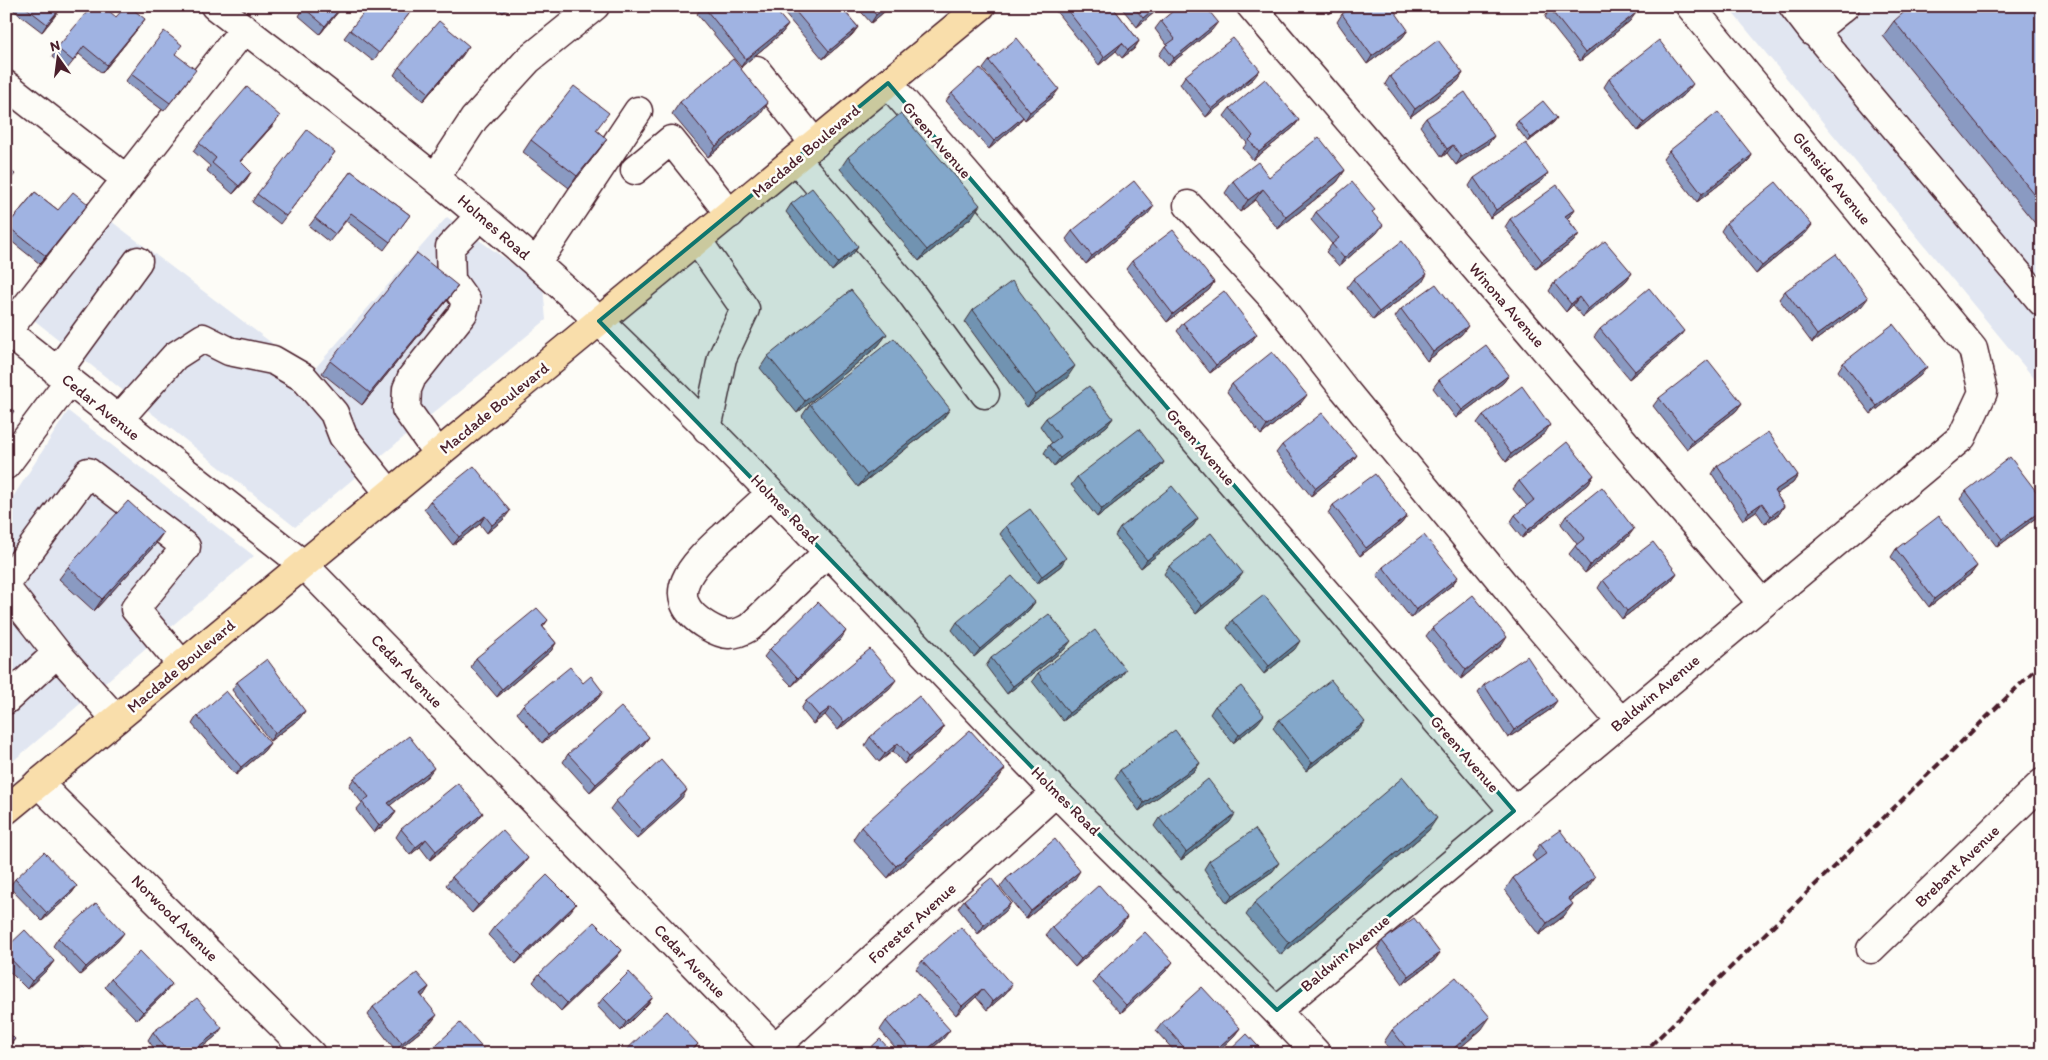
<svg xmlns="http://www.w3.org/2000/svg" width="2048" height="1060" viewBox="0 0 2048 1060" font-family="Itim,sans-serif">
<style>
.built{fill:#e1e6f1}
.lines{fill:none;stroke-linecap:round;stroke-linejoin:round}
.minor-casing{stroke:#4a1f2b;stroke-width:31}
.major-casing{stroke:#4a1f2b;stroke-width:31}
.minor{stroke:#fdfcf7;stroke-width:28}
.major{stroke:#f9deab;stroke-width:28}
.rail{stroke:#4a1f2b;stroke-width:4;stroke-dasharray:8 4;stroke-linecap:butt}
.wall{fill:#8a9ac2;stroke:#4a1f2b}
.shaded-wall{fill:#707d9e;stroke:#4a1f2b}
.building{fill:#a0b3e2;stroke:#4a1f2b}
.marked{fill:#0f766e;fill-opacity:0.2;stroke:#0f766e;stroke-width:4;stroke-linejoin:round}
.labels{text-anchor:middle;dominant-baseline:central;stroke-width:5;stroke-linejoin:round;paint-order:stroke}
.street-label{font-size:16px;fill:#4a1f2b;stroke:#fdfcf7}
</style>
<rect width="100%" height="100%" fill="#fdfcf7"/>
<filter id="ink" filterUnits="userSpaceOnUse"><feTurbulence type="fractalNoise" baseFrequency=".02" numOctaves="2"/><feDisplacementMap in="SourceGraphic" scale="10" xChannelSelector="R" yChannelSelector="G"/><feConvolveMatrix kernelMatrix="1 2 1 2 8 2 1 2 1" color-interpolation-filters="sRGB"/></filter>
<g filter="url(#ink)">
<path class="built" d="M1727 6H2042V388Z
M447 217 543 286 546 320 295 527 34 320 111 221 311 373Z
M68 411 254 556 6 767V508Z"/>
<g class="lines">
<g class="minor-casing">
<path id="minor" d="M215 6C346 108 479 207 599 321 756 471 902 632 1052 788 1139 878 1232 962 1317 1054
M1251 6 1762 603
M1793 6 1813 32 1845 6
M1814 31 2042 302
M756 70 815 144
M888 83 1514 811
M6 85 126 179
M796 159 908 289 985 394
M635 170 671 140 730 214
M436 177 474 119 528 60 595 6
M1188 205 1272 297 1344 389 1534 621 1621 722
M697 240 745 309 722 358 707 429
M536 264 638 111
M6 331 304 565 774 1047
M7 331 244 29
M57 372 138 261
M118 420 175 356 203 338 229 351 273 360 304 378 334 413 343 436 390 494
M438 454 406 409 407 389 412 377 463 313 466 301 451 280 450 247 481 215
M6 465 69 381
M770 494C755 508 740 522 724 536 696 562 657 596 707 626 724 636 733 637 750 627L827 553
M6 583 88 472 186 547 135 609 182 665
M6 588 57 653 116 719
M6 700 57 653
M38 783 311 1054
M1871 949 2042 783
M1277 1010 1962 437 1983 392 1973 349 1690 6
M768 1054 1056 792"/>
</g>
<g class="major-casing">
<path id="major" d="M6 810 981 6"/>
</g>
<use href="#minor" class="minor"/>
<use href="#major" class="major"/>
<path class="rail" d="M1642 1054 2042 663"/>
</g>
<path class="wall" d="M8 6H63L42 32Z
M305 6H343L320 34 299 16Z
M415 6 373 61 344 38 350 30Z
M496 6H509L503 13Z
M702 6 788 25 782 33 741 67 697 14Z
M778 6H840L858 27 852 35 823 59Z
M856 6H891L871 23Z
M1058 6H1112L1139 41 1134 49 1122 58 1116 51 1099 65 1055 10Z
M1120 6H1162L1137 27Z
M1323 6H1339L1329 14Z
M2042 6V232L1883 36 1894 21Z
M1550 9 1630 21 1580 61 1545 17Z
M1342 14 1408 30 1402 38 1367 64 1337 22Z
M116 17 139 27 102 73 79 54 67 69 52 57 57 48Z
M1161 21 1212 30 1168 66 1159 55 1165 46 1167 45 1155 29Z
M175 54 190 78 164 111 125 82 131 74Z
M463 55 423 101 394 75 399 67Z
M989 61 1053 97 1025 120 1023 117 1017 125 989 149 946 101 952 93 1014 107 983 69Z
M1463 73 1458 81 1410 117 1385 84 1390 76Z
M1185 76 1254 78 1206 117 1180 84Z
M1609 79 1687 92 1638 131 1604 87Z
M680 102 760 115 708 157 672 114Z
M1230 108 1299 120 1293 128 1253 160 1243 148 1247 143 1224 116Z
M1426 118 1494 136 1488 144 1456 165 1447 153 1442 157 1420 126Z
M1518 121 1554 122 1528 142 1515 125Z
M274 124 240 162 251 172 246 180 233 194 207 171 210 166 193 151 199 143Z
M596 130 607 139 599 150 569 188 523 152 531 140Z
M1669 151 1752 155 1747 163 1697 202 1663 159Z
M335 152 280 224 252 202 257 194Z
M848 157 972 217 919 261 840 169Z
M1345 170 1337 182 1278 229 1255 200 1240 212 1225 193 1233 181 1269 177Z
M351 171 410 215 384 250 346 221 329 242 309 226Z
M1548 173 1542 181 1490 218 1469 186 1474 178Z
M35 192 58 210 88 204 40 264 6 237V227Z
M791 204 853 254 832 271 786 212Z
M1575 209 1569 217 1567 218 1579 234 1573 242 1536 269 1505 227 1510 219Z
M1316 212 1372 213 1377 233 1339 266 1326 252 1332 244 1311 220Z
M1148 214 1086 264 1066 239 1072 231Z
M1726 223 1806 233 1756 274 1721 231Z
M1132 261 1214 282 1209 290 1167 322 1126 269Z
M1632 273 1626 281 1583 317 1573 305 1566 312 1549 291 1554 283Z
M1353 279 1422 283 1373 320 1347 287Z
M458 286 449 298 362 405 322 373 330 361Z
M1785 291 1862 306 1812 343 1779 299Z
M1401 309 1462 334 1427 361 1395 317Z
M973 310 1067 378 1027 407 965 322Z
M1183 323 1257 334 1251 342 1210 373 1177 331Z
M1600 329 1678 339 1629 379 1594 337Z
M887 334 878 346 797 413 760 368 768 356Z
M1843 363 1921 375 1871 414 1838 371Z
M1509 375 1503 383 1456 418 1433 388 1439 380Z
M1232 384 1301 403 1261 435 1227 392Z
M1659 398 1742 403 1736 411 1687 449 1653 406Z
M810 404 942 420 858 487 802 416Z
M1483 415 1545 433 1506 462 1477 423Z
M1046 418H1113L1107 426 1054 466 1044 453 1049 445 1052 443 1040 426Z
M1282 445 1357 455 1351 463 1311 496 1276 453Z
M1164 462 1158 470 1097 517 1071 485 1077 477Z
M1717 466 1798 475 1793 483 1776 494 1784 506 1779 514 1765 524 1756 511 1743 520 1712 474Z
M1594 475 1588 484 1522 538 1510 523 1515 515 1527 506 1513 489 1519 481Z
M1966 491 2041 514 1997 547 1960 499Z
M430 501 504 519 487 533 480 524 453 545 424 509Z
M1333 505 1407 516 1401 524 1360 556 1328 513Z
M1566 516 1628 537 1585 573 1569 554 1577 544 1561 524Z
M1198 518 1193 526 1141 568 1115 536 1120 528Z
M1006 526 1061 566 1037 584 1000 534Z
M155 545 94 611 59 579 68 567Z
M1896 549 1977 566 1971 574 1929 607 1891 557Z
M1169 566 1237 581 1196 614 1164 574Z
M1383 567 1458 577 1452 585 1411 618 1377 575Z
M1677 573 1671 581 1622 619 1598 588 1603 580Z
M1035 602 1029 610 974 657 952 630 957 622Z
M548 620 543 627 556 643 551 651 497 697 471 667 476 658Z
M1232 620 1295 649 1264 674 1227 628Z
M1432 628 1502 645 1461 679 1426 636Z
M841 639 792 686 764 657 770 649Z
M1065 649 1007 694 986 666 991 658Z
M1038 673 1120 678 1063 721 1032 681Z
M237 682 305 711 299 719 270 741 232 690Z
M1484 685 1551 709 1508 738 1478 693Z
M890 688 838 730 825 715 813 724 801 709 806 701Z
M597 700 542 743 517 713 523 705Z
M1215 706 1258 723 1233 743 1210 714Z
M197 716 270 743 264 751 236 775 192 724Z
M1279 720 1359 730 1306 771 1273 728Z
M944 727 939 735 904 764 893 751 879 762 865 745 870 737Z
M649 737 643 745 590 792 563 762 568 754Z
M1200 763 1194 771 1139 811 1115 778 1120 770Z
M428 776 390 805 396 812 390 820 374 833 356 810 362 803 349 786 354 778Z
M997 781 888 878 853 839 861 827Z
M682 798 637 839 610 809 616 801Z
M483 813 477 821 430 860 420 847 410 855 396 837 401 829Z
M1159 818 1230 822 1181 860 1154 826Z
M1429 830 1281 955 1246 915 1254 903Z
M1540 844 1587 889 1570 901 1564 916 1539 935 1505 890 1513 878 1536 861 1532 856Z
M528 858 522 866 472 913 446 885 452 877Z
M1209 861 1273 871 1227 903 1204 869Z
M15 879 77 886 71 894 42 921 9 887Z
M1006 879H1075L1026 919 1000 887Z
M964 900 1006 911 978 934 958 908Z
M570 912 516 964 488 935 494 927Z
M1122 925 1075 967 1046 935 1052 927Z
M58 938 118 941 80 975 53 946Z
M1382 941 1434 961 1403 984 1377 949Z
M6 948 54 961 48 969 27 989 6 968Z
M622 950 616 958 561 1011 533 982 539 974Z
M922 961 1006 993 987 1010 976 997 956 1015 916 969Z
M1167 970 1121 1013 1093 983 1098 975Z
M111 979 166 992 137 1020 105 987Z
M429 987 422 997 431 1023 396 1051 368 1015 373 1007Z
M653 997 647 1005 621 1031 597 1006 603 998Z
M886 1021 944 1038 926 1054H901L880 1030Z
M1162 1023 1240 1028 1234 1036 1215 1054H1177L1156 1031Z
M1482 1029 1453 1054H1393L1384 1042 1392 1030Z
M153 1032 216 1036 194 1054H158L148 1040Z"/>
<path class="shaded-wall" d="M62 6H63L42 32 47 24Z
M342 6H343L320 34 325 26Z
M887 6H891L871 23 876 15Z
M1157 6H1162L1137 27 1143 18Z
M1335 6H1339L1329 14Z
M1636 13 1630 21 1580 61 1585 53Z
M145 19 139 27 102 73 107 65Z
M1218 22 1212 30 1168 66 1174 58Z
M788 25 782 33 741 67 746 59Z
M858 27 852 35 823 59 829 51Z
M1408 30 1402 38 1367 64 1372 56Z
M1139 41 1134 49 1122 58 1128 50Z
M1122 43 1116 51 1099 65 1104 57Z
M469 46 463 55 423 101 429 93Z
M1260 70 1254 78 1206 117 1212 109Z
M1463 73 1458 81 1410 117 1415 109Z
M1693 84 1687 92 1638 131 1644 123Z
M1059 89 1053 97 1025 120 1030 112Z
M768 103 760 115 708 157 716 146Z
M280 116 274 124 234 169 240 161Z
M1023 117 1017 125 989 149 994 141Z
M1557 118 1554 122 1528 142 1531 138Z
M1299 120 1293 128 1253 160 1259 152Z
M1494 136 1488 144 1456 165 1461 157Z
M607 139 599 150 569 188 577 176Z
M1453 145 1447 153 1442 157 1447 149Z
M1752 155 1747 163 1697 202 1702 194Z
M1345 170 1337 182 1278 229 1286 217Z
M251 172 246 180 233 194 239 186Z
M1548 173 1542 181 1490 218 1496 210Z
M1263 189 1255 200 1240 212 1248 200Z
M88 204 82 212 40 264 46 256Z
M980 205 972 217 919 261 927 250Z
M1154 206 1148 214 1086 264 1092 256Z
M1575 209 1569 217 1559 224 1565 216Z
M1383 225 1377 233 1339 266 1344 258Z
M1812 225 1806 233 1756 274 1762 266Z
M1579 234 1573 242 1536 269 1542 261Z
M858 246 853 254 832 271 838 263Z
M1632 273 1626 281 1583 317 1588 309Z
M1427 274 1422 283 1373 320 1379 312Z
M1214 282 1209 290 1167 322 1173 314Z
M458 286 449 298 362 405 370 393Z
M1579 297 1573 305 1566 312 1571 304Z
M1868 298 1862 306 1812 343 1817 335Z
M1468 326 1462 334 1427 361 1433 352Z
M1684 331 1678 339 1629 379 1635 371Z
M887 334 878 346 797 413 805 401Z
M1257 334 1251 342 1210 373 1216 365Z
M1075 366 1067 378 1027 407 1036 395Z
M1927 367 1921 375 1871 414 1877 406Z
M1509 375 1503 383 1456 418 1462 410Z
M1307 395 1301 403 1261 435 1267 426Z
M1742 403 1736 411 1687 449 1693 441Z
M950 409 942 420 858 487 867 475Z
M1113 418 1107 426 1054 466 1060 458Z
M1550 425 1545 433 1506 462 1511 454Z
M1357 455 1351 463 1311 496 1316 488Z
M1164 462 1158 470 1097 517 1102 509Z
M1594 475 1588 484 1522 538 1528 530Z
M1798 475 1793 483 1769 499 1774 491Z
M1762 503 1756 511 1743 520 1749 512Z
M1784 506 1779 514 1765 524 1771 516Z
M2042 510 2041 514 1997 547 2002 539Z
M510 511 504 519 487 533 492 525Z
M485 516 480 524 453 545 459 537Z
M1407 516 1401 524 1360 556 1366 548Z
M1198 518 1193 526 1141 568 1147 560Z
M1634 529 1628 537 1585 573 1590 565Z
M163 533 155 545 94 611 102 599Z
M1066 558 1061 566 1037 584 1042 576Z
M1977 566 1971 574 1929 607 1934 599Z
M1243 573 1237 581 1196 614 1202 606Z
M1677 573 1671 581 1622 619 1627 611Z
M1458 577 1452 585 1411 618 1416 610Z
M1035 602 1029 610 974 657 980 649Z
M846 631 841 639 792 686 798 678Z
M1507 637 1502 645 1461 679 1466 670Z
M1071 641 1065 649 1007 694 1013 686Z
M1300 641 1295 649 1264 674 1269 666Z
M556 643 551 651 497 697 502 689Z
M1126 670 1120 678 1063 721 1069 713Z
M896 680 890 688 838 730 844 722Z
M603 692 597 700 542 743 548 735Z
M1557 701 1551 709 1508 738 1514 730Z
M831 707 825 715 813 724 819 716Z
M305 711 299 719 270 741 275 733Z
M1264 715 1258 723 1233 743 1239 735Z
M1365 722 1359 730 1306 771 1312 763Z
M944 727 939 735 904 764 909 756Z
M649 737 643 745 590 792 596 784Z
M270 743 264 751 236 775 241 767Z
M898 743 893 751 879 762 885 754Z
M1200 763 1194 771 1139 811 1144 803Z
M434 768 428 776 383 811 388 803Z
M1005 769 997 781 888 878 896 866Z
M687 790 682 798 637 839 642 831Z
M396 812 390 820 374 833 379 825Z
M483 813 477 821 430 860 436 851Z
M1235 814 1230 822 1181 860 1186 852Z
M1437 818 1429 830 1281 955 1289 943Z
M426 839 420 847 410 855 416 847Z
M528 858 522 866 472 913 478 905Z
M1279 863 1273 871 1227 903 1233 895Z
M1080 871 1075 879 1026 919 1031 911Z
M1595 877 1587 889 1559 909 1568 898Z
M77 886 71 894 42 921 47 913Z
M1011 903 1006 911 978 934 984 925Z
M576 904 570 912 516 964 522 956Z
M1573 904 1564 916 1539 935 1547 923Z
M1127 917 1122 925 1075 967 1081 959Z
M124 933 118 941 80 975 86 967Z
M622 950 616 958 561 1011 567 1003Z
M1440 953 1434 961 1403 984 1409 976Z
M54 961 48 969 27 989 32 981Z
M1173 962 1167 970 1121 1013 1126 1005Z
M172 984 166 992 137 1020 143 1012Z
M1012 985 1006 993 987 1010 993 1002Z
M429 987 424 995 415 1002 420 994Z
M982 989 976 997 956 1015 962 1006Z
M653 997 647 1005 621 1031 626 1022Z
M437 1015 431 1023 396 1051 402 1043Z
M1490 1017 1482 1029 1453 1054H1447Z
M222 1028 216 1036 194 1054H189Z
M1240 1028 1234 1036 1215 1054H1211Z
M950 1030 944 1038 926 1054H922Z
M15 1039 9 1047 6 1050V1047Z
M698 1044 691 1054H688Z"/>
<path class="building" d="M24 6H62L47 24Z
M92 6H103L116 17 126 6H129L145 19 107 65 84 46 73 61 57 48Z
M305 6H342L325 26 304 8Z
M369 6H415L379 53 350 30Z
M703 6H772L788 25 746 59Z
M791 6H840L858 27 829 51Z
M869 6H887L876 15Z
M1064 6H1112L1139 41 1128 50 1122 43 1104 57Z
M1133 6H1157L1143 18Z
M1179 6H1205L1218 22 1174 58 1165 46 1175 39 1161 21Z
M1353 6H1391L1408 30 1372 56 1342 14Z
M1553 6H1630L1636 13 1585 53 1550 9Z
M1911 6H2042V204L1894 21Z
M439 21 469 46 429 93 399 67Z
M164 31 182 45 175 54 196 70 170 103 131 74Z
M1017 38 1059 89 1030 112 989 61Z
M1233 38 1260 70 1212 109 1185 76Z
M1438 40 1463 73 1415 109 1390 76Z
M1659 40 1693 84 1644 123 1609 79Z
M733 59 768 103 716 146 680 102Z
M980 68 1023 117 994 141 952 93Z
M1265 79 1299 120 1259 152 1249 140 1253 136 1230 108Z
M574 86 609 113 596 130 607 139 577 176 531 140Z
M247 87 280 116 240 161 251 172 239 186 212 163 216 158 199 143Z
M1465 92 1494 136 1461 157 1453 145 1447 149 1426 118Z
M1543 101 1557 118 1531 138 1518 121Z
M1718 112 1752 155 1702 194 1669 151Z
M901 113 980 205 927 250 848 157Z
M307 130 335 152 286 216 257 194Z
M1319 137 1345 170 1286 217 1263 189 1248 200 1233 181 1258 162 1269 177Z
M1526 143 1548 173 1496 210 1474 178Z
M6 167 15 174 6 185Z
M351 171 410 215 390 242 351 213 335 234 315 218Z
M1134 181 1154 206 1092 256 1072 231Z
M1352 182 1375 210 1372 212 1383 225 1344 258 1332 244 1339 238 1316 212Z
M1776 182 1812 225 1762 266 1726 223Z
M1557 185 1575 209 1565 216 1579 234 1542 261 1510 219Z
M812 188 858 246 838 263 791 204Z
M35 192 58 210 73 192 88 204 46 256 7 226Z
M1173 230 1214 282 1173 314 1132 261Z
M1402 241 1427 274 1379 312 1353 279Z
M1605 241 1632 273 1588 309 1579 297 1571 304 1554 283Z
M417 253 458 286 370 393 330 361Z
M1836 254 1868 298 1817 335 1785 291Z
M1012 281 1075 366 1036 395 973 310Z
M1436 284 1468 326 1433 352 1401 309Z
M1649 288 1684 331 1635 371 1600 329Z
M851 290 887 334 805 401 768 356Z
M1224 291 1257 334 1216 365 1183 323Z
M1893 324 1927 367 1877 406 1843 363Z
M894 338 950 409 867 475 810 404Z
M1486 345 1509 375 1462 410 1439 380Z
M1272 352 1307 395 1267 426 1232 384Z
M1708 360 1742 403 1693 441 1659 398Z
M1089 386 1113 418 1060 458 1049 445 1060 437 1046 418Z
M1522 386 1550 425 1511 454 1483 415Z
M6 405 14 411 6 422Z
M1322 413 1357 455 1316 488 1282 445Z
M1139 429 1164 462 1102 509 1077 477Z
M1768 432 1798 475 1774 491 1784 506 1771 516 1762 503 1749 512 1717 466Z
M1567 442 1594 475 1528 530 1515 515 1534 500 1519 481Z
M2010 457 2042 499V510L2002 539 1966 491Z
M474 466 510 511 492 525 485 516 459 537 430 501Z
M1375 474 1407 516 1366 548 1333 505Z
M1172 486 1198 518 1147 560 1120 528Z
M1602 487 1634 529 1590 565 1575 546 1585 538 1566 516Z
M128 501 163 533 102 599 68 567Z
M1030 509 1066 558 1042 576 1006 526Z
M1939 516 1977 566 1934 599 1896 549Z
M1211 533 1243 573 1202 606 1169 566Z
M1424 535 1458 577 1416 610 1383 567Z
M1653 542 1677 573 1627 611 1603 580Z
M1012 576 1035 602 980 649 957 622Z
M1264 595 1300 641 1269 666 1232 620Z
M1473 595 1507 637 1466 670 1432 628Z
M818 602 846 631 798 678 770 649Z
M537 608 548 620 542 626 556 643 502 689 476 658Z
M1049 614 1071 641 1013 686 991 658Z
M1095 630 1126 670 1069 713 1038 673Z
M870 649 896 680 844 722 831 707 819 716 806 701Z
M1527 656 1557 701 1514 730 1484 685Z
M267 659 305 711 275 733 237 682Z
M570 667 583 683 591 676 603 692 548 735 523 705Z
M1331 680 1365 722 1312 763 1279 720Z
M1241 686 1264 715 1239 735 1215 706Z
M226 691 270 743 241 767 197 716Z
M919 696 944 727 909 756 898 743 885 754 870 737Z
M621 707 649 737 596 784 568 754Z
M970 730 1005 769 896 866 861 827Z
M1175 730 1200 763 1144 803 1120 770Z
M409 736 434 768 388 803 396 812 379 825 362 802 369 797 354 778Z
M661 760 687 790 642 831 616 801Z
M1403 777 1437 818 1289 943 1254 903Z
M1208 779 1235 814 1186 852 1159 818Z
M458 783 483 813 436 851 426 839 416 847 401 829Z
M1255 829 1279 863 1233 895 1209 861Z
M502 830 528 858 478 905 452 877Z
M1560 830 1595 877 1568 898 1573 904 1547 923 1513 878 1547 853 1540 844Z
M1055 839 1080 871 1031 911 1006 879Z
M44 852 77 886 47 913 15 879Z
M547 875 576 904 522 956 494 927Z
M991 878 1011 903 984 925 964 900Z
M1099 885 1127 917 1081 959 1052 927Z
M96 903 124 933 86 967 58 938Z
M1414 918 1440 953 1409 976 1382 941Z
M594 922 622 950 567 1003 539 974Z
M961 927 1012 985 993 1002 982 989 962 1006 922 961Z
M25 930 54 961 32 981 6 954V948Z
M1145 932 1173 962 1126 1005 1098 975Z
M140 951 172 984 143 1012 111 979Z
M629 972 653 997 626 1022 603 998Z
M417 973 429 987 420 994 437 1015 402 1043 373 1007Z
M1456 977 1490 1017 1447 1054H1411L1392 1030Z
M1202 987 1240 1028 1211 1054H1190L1162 1023Z
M918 994 950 1030 922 1054H914L886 1021Z
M197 998 222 1028 189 1054H170L153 1032Z
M667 1011 698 1044 688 1054H622Z
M460 1023 487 1053 426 1054Z
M6 1030 15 1039 6 1047Z
M1247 1034 1265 1054H1226Z
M880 1039 894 1054H864Z
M83 1047 90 1054H76Z
M852 1050 856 1054H847Z"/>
</g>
<path class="marked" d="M888 83 1514 811 1277 1010 1056 792 599 321Z"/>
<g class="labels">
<g class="street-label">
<text transform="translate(937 140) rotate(49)">Green Avenue</text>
<text transform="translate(806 151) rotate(-40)">Macdade Boulevard</text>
<text transform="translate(1832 178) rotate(51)">Glenside Avenue</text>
<text transform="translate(494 227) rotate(41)">Holmes Road</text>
<text transform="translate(1507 305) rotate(49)">Winona Avenue</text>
<text transform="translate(101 407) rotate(39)">Cedar Avenue</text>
<text transform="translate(494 408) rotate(-39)">Macdade Boulevard</text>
<text transform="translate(1201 447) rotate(49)">Green Avenue</text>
<text transform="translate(785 509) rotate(46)">Holmes Road</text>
<text transform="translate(181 666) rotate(-40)">Macdade Boulevard</text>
<text transform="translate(407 671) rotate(46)">Cedar Avenue</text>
<text transform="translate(1655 693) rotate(-40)">Baldwin Avenue</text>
<text transform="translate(1465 754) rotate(49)">Green Avenue</text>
<text transform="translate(1066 801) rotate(45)">Holmes Road</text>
<text transform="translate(1957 866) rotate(-44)">Brebant Avenue</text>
<text transform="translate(175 918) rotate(45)">Norwood Avenue</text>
<text transform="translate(912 923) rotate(-42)">Forester Avenue</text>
<text transform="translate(1345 953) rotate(-40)">Baldwin Avenue</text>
<text transform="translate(690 961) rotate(46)">Cedar Avenue</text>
</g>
</g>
<rect width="2048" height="1060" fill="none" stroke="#fdfcf7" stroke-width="25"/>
<rect x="12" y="12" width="2023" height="1035" fill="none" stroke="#4a1f2b" stroke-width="2" filter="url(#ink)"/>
<g transform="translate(58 58) rotate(346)" stroke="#fdfcf7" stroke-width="4" paint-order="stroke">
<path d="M0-4L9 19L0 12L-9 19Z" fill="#4a1f2b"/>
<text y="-8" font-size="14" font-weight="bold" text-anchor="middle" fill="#4a1f2b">N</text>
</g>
</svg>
